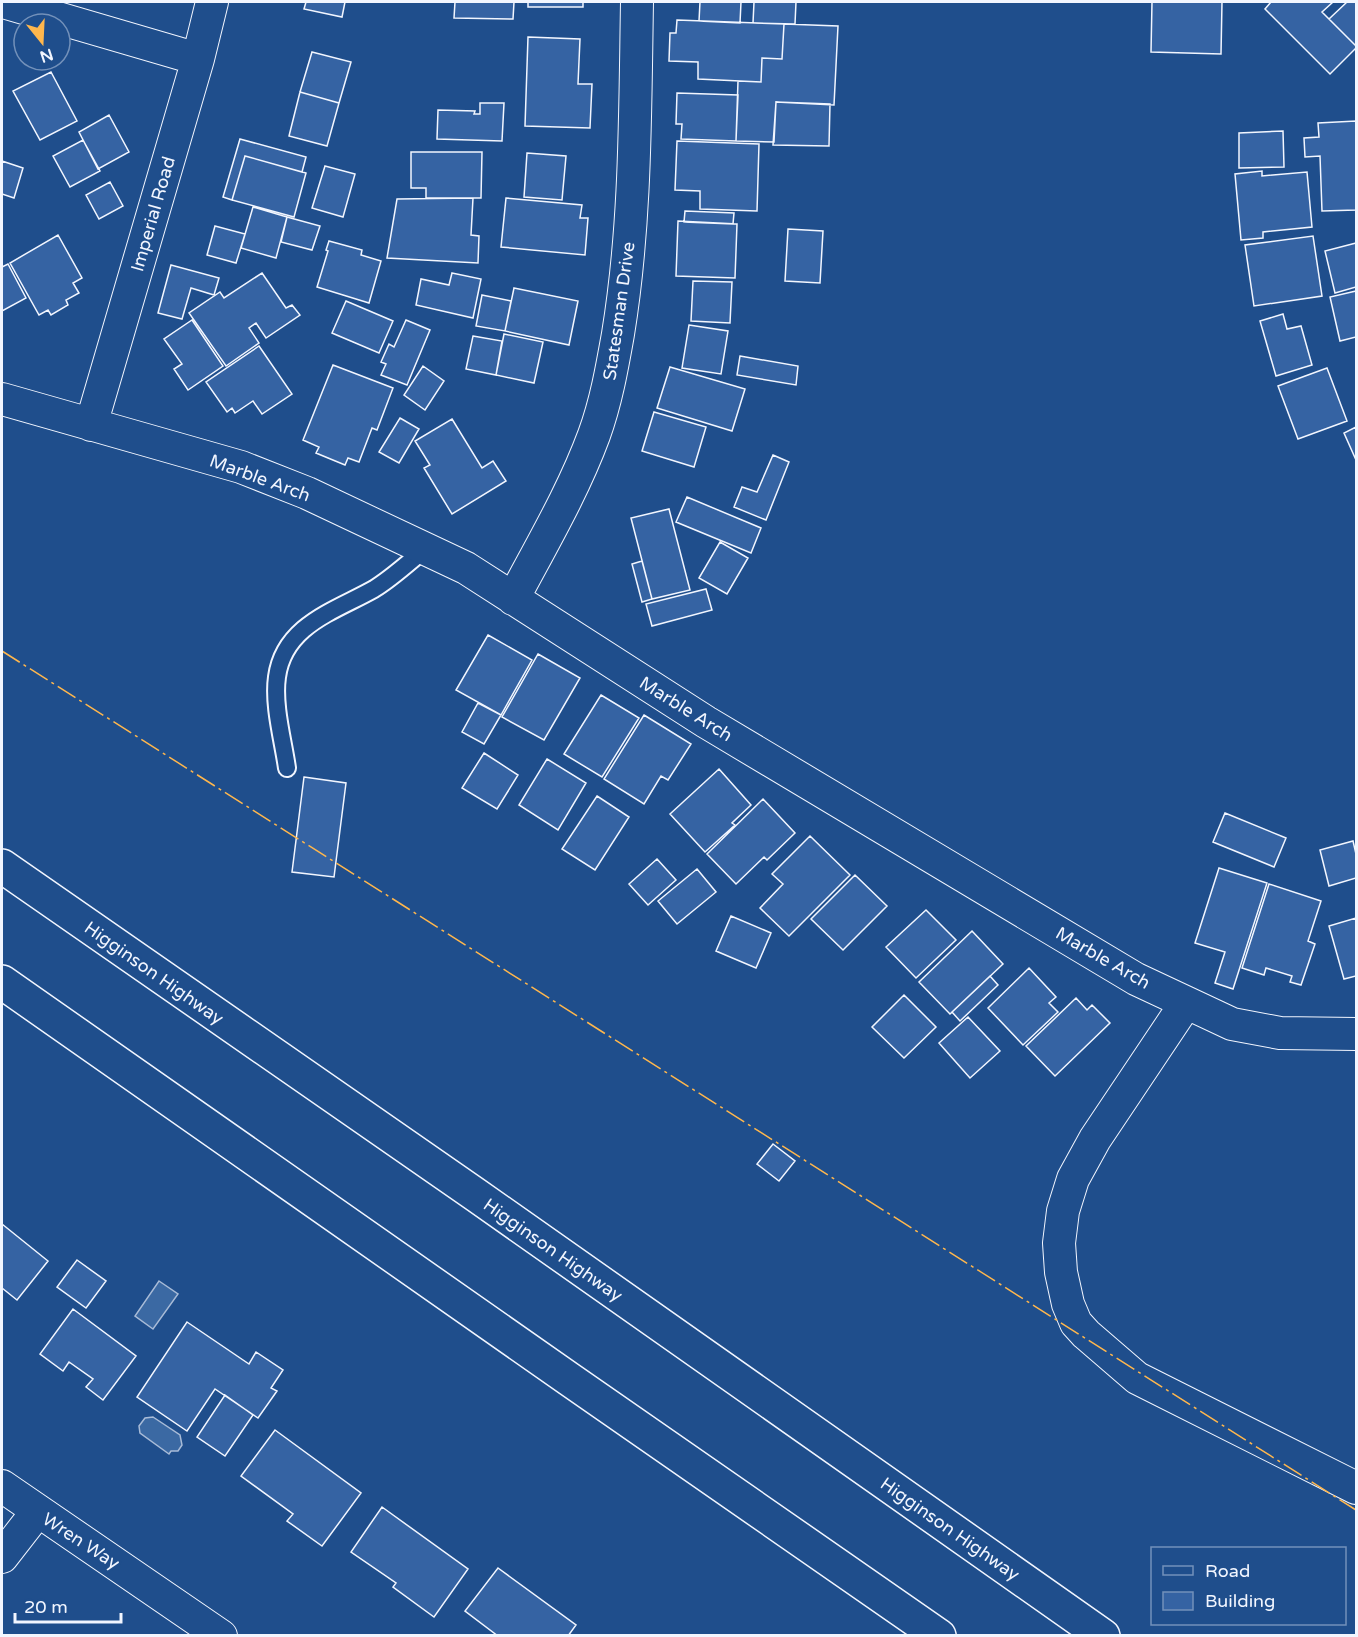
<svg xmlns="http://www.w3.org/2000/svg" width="1358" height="1637" viewBox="0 0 1358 1637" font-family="'Varela Round',sans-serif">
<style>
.water{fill:#3b69a3;stroke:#a8bbd7;stroke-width:1.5}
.building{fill:#3563a3;stroke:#f2f6ff;stroke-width:1.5}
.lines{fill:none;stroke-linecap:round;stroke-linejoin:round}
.lane-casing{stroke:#f2f6ff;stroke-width:20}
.street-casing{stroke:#f2f6ff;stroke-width:34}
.highway-casing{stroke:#f2f6ff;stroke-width:36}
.lane{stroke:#1f4e8c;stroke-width:16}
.street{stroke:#1f4e8c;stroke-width:32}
.highway{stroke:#1f4e8c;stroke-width:33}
.power{stroke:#ffb74d;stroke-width:1.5;stroke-dasharray:21 4.5 3 4.5;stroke-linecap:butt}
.labels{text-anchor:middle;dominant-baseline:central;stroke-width:4.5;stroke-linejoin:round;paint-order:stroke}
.street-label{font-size:18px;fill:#f2f6ff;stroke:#1f4e8c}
</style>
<rect width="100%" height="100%" fill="#1f4e8c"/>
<path class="water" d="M159 1281 178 1294 153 1329 135 1316Z
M153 1417 180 1435 182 1445 178 1451H171L169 1454 140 1433 139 1426 145 1418Z"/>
<path class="building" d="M306 2H345L342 17 304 9Z
M455 2H514L513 19 454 18Z
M528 2H583V7H528Z
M700 2H741L740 23 699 21Z
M754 2H796L795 24 753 23Z
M1152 2H1222L1221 54 1151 52Z
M1271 2H1333L1322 12 1356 46V48L1330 74 1265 9Z
M1347 2H1356V46L1329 19Z
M677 20 784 24 782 59 762 58 761 82 698 79V62L669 61 670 33H676Z
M784 24 838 26 834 105 776 102 774 142 736 141 738 81 761 82 762 58 782 59Z
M528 37 580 39 578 84H592L590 128 525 126Z
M312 52 351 62 339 103 300 92Z
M51 72 77 121 40 140 13 91Z
M300 92 339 103 327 146 289 136Z
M677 93 738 95 736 141 681 139 682 124H676Z
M776 102 830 104 829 146 773 145Z
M480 103H504L502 141 437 139 438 110 475 111 474 114H480Z
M109 115 129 152 98 169 79 132Z
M1356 121V210L1322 211 1320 156 1305 157 1304 138 1319 137 1318 123Z
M1283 131 1284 167 1239 168V133Z
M240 139 306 157 302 172 245 156 232 200 223 197Z
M83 140 100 171 70 187 53 156Z
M677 141 759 144 757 211 700 209V191L675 190Z
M411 152H482L481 198H426V188H411Z
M527 153 566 156 562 200 524 197Z
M245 156 306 173 294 217 232 200Z
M2 161 23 168 14 198 2 194Z
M325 166 355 174 343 217 312 208Z
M1262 171V176L1307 172 1312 227 1263 232V238L1241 240 1235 174Z
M110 182 123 206 99 219 86 195Z
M473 198 471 235 479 236 478 263 387 258 397 199Z
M506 198 582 205 580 218H588L585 255 501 247Z
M253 207 287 217 276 258 241 248Z
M685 211 734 213 733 224 684 222Z
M287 217 320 226 312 250 281 242Z
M678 221 737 224 735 278 676 276Z
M215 226 245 234 236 263 207 255Z
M788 229 823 231 820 283 785 281Z
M58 235 82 278 73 283 79 293 66 300 68 305 51 315 48 310 39 315 10 263Z
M1313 236 1322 296 1254 306 1245 245Z
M329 241 362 250 361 255 381 261 369 303 317 287 328 251 326 250Z
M1356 243V287L1335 293 1325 251Z
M8 264 26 298 2 311V267Z
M171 265 219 278 214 295 191 288 182 319 158 313Z
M262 273 286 308 292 305 300 315 266 338 256 323 249 328 259 343 226 366 189 313 220 292 224 298Z
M452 273 481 279 473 318 416 305 421 279 449 285Z
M693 281 732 282 730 323 691 321Z
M514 288 578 301 569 345 505 331Z
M1356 291V337L1340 341 1330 297Z
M482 295 511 301 505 331 476 326Z
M346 301 393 321 379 353 332 333Z
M1283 314 1287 329 1301 326 1312 365 1276 376 1260 321Z
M192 320 223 366 188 390 174 369 182 364 164 339Z
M406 320 430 330 407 385 381 375 386 364 381 362 389 344 394 347Z
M689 325 728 331 721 374 682 368Z
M504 334 543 342 534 383 496 375Z
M473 336 502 341 496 375 466 369Z
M259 346 292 394 262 414 253 401 235 413 232 408 227 412 206 382Z
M740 356 798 366 796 385 737 375Z
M333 365 393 388 377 430 372 428 359 462 348 458 345 465 316 453 319 447 303 440Z
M423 366 444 381 425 410 404 395Z
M670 367 745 389 732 431 657 408Z
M1327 368 1347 421 1298 439 1278 386Z
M654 412 706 427 694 467 642 451Z
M400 418 419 429 399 463 379 452Z
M452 419 482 468 493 461 506 481 452 514 424 468 430 465 415 441Z
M1356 427V460L1344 433Z
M773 455 789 462 766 520 734 507 742 487 757 492Z
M687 497 761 528 751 553 676 522Z
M669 509 690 590 652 599 631 518Z
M720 542 748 558 727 594 699 578Z
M642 561 652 599 642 602 632 564Z
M706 589 712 610 652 626 646 604Z
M488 635 532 660 501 715 456 690Z
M538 654 580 678 544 740 502 717Z
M601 695 639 718 602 777 564 754Z
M478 703 501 715 484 744 462 732Z
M644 715 691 744 668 780 661 776 644 804 604 779Z
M484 753 518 775 497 809 462 788Z
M547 759 586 783 558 830 519 805Z
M719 769 751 805 732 823 735 825 705 852 670 814Z
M304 777 346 783 334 877 292 872Z
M597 796 629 817 595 870 562 849Z
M763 799 795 833 767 860 764 857 736 884 707 854Z
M1225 813 1286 838 1274 867 1213 842Z
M810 836 850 875 789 936 760 908 783 884 772 874Z
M1353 841 1356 854V878L1329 886 1320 850Z
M657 859 676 880 648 905 629 884Z
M1219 868 1267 883 1233 989 1215 983 1225 952 1195 943Z
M697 869 716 892 677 924 658 901Z
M855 875 887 906 843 950 811 919Z
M1269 884 1321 901 1308 941 1315 944 1301 985 1290 982 1292 976 1266 968 1264 975 1242 968Z
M926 910 956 940 916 978 886 947Z
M731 916 771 933 756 968 716 951Z
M1356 918V976L1344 979 1329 926Z
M972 931 1003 964 950 1014 919 982Z
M1029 968 1056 997 1049 1003 1058 1012 1023 1045 988 1008Z
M990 976 998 985 960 1021 952 1012Z
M904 995 936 1027 904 1058 872 1027Z
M1076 998 1087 1010 1092 1005 1110 1023 1055 1076 1026 1046Z
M968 1017 1000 1051 970 1078 939 1043Z
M773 1144 795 1161 779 1181 757 1164Z
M2 1224 48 1261 17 1300 2 1288Z
M77 1260 106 1281 86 1308 57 1287Z
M73 1309 136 1356 103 1400 86 1387 93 1379 69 1362 63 1371 40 1354Z
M187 1322 249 1364 256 1352 283 1370 271 1388 277 1391 258 1418 215 1389 187 1431 137 1397Z
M225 1395 253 1415 225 1456 197 1437Z
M275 1430 361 1493 322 1546 287 1521 293 1514 241 1476Z
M382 1507 468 1569 434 1617 393 1587 396 1583 351 1552Z
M498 1568 576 1625 568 1636H498L465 1611Z"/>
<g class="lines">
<g class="lane-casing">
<path id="lane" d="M287 768C283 740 273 705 277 677 284 625 335 611 374 589 392 578 408 563 425 549"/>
</g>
<g class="street-casing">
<path id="street" d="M3 2 198 59
M2 399 241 467 307 493 466 568 706 722 1136 979 1232 1024 1280 1033 1356 1034
M91 425 198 59 212 2
M513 599C541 546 573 492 594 435 606 402 612 368 618 334 636 224 635 112 637 2
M1186 1003 1095 1139 1073 1179 1063 1211 1059 1243 1061 1272 1068 1304 1076 1323 1086 1334 1137 1378 1356 1488
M2 1486 221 1636
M2 1557 37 1512"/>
</g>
<g class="highway-casing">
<path id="highway" d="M2 866 476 1195 1103 1636
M2 982 569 1379 939 1636"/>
</g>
<use href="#lane" class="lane"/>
<use href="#street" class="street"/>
<use href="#highway" class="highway"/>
<path class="power" d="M2 651 1356 1510"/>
</g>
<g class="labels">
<g class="street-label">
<text transform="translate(153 214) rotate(-74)">Imperial Road</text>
<text transform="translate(619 311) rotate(-82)">Statesman Drive</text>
<text transform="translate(260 478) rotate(20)">Marble Arch</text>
<text transform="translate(686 709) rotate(32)">Marble Arch</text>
<text transform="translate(1103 958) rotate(30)">Marble Arch</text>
<text transform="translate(154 973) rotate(35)">Higginson Highway</text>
<text transform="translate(553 1250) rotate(35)">Higginson Highway</text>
<text transform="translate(950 1529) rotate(35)">Higginson Highway</text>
<text transform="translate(81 1541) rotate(33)">Wren Way</text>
</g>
</g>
<rect width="1358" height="1637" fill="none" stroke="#f2f6ff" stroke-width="6"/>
<rect x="1151" y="1547" width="195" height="78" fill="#1f4e8c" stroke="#7391ba" stroke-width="1.5"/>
<rect x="1163" y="1566" width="30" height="9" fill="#1f4e8c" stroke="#7391ba" stroke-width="1.5"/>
<text x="1205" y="1577" font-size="18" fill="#f2f6ff">Road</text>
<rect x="1163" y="1592" width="30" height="18" fill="#3563a3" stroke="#7391ba" stroke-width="1.5"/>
<text x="1205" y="1607" font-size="18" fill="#f2f6ff">Building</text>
<g transform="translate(42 42) rotate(162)"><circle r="28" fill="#1f4e8c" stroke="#7391ba" stroke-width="1.5"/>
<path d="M0-4.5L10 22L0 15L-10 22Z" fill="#ffb74d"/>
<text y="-9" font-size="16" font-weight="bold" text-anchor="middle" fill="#f2f6ff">N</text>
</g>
<path d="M15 1613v9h106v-9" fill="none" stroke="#f2f6ff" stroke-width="3"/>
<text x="24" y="1613" font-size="18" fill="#f2f6ff" stroke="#1f4e8c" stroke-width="4.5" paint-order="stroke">20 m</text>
</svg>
